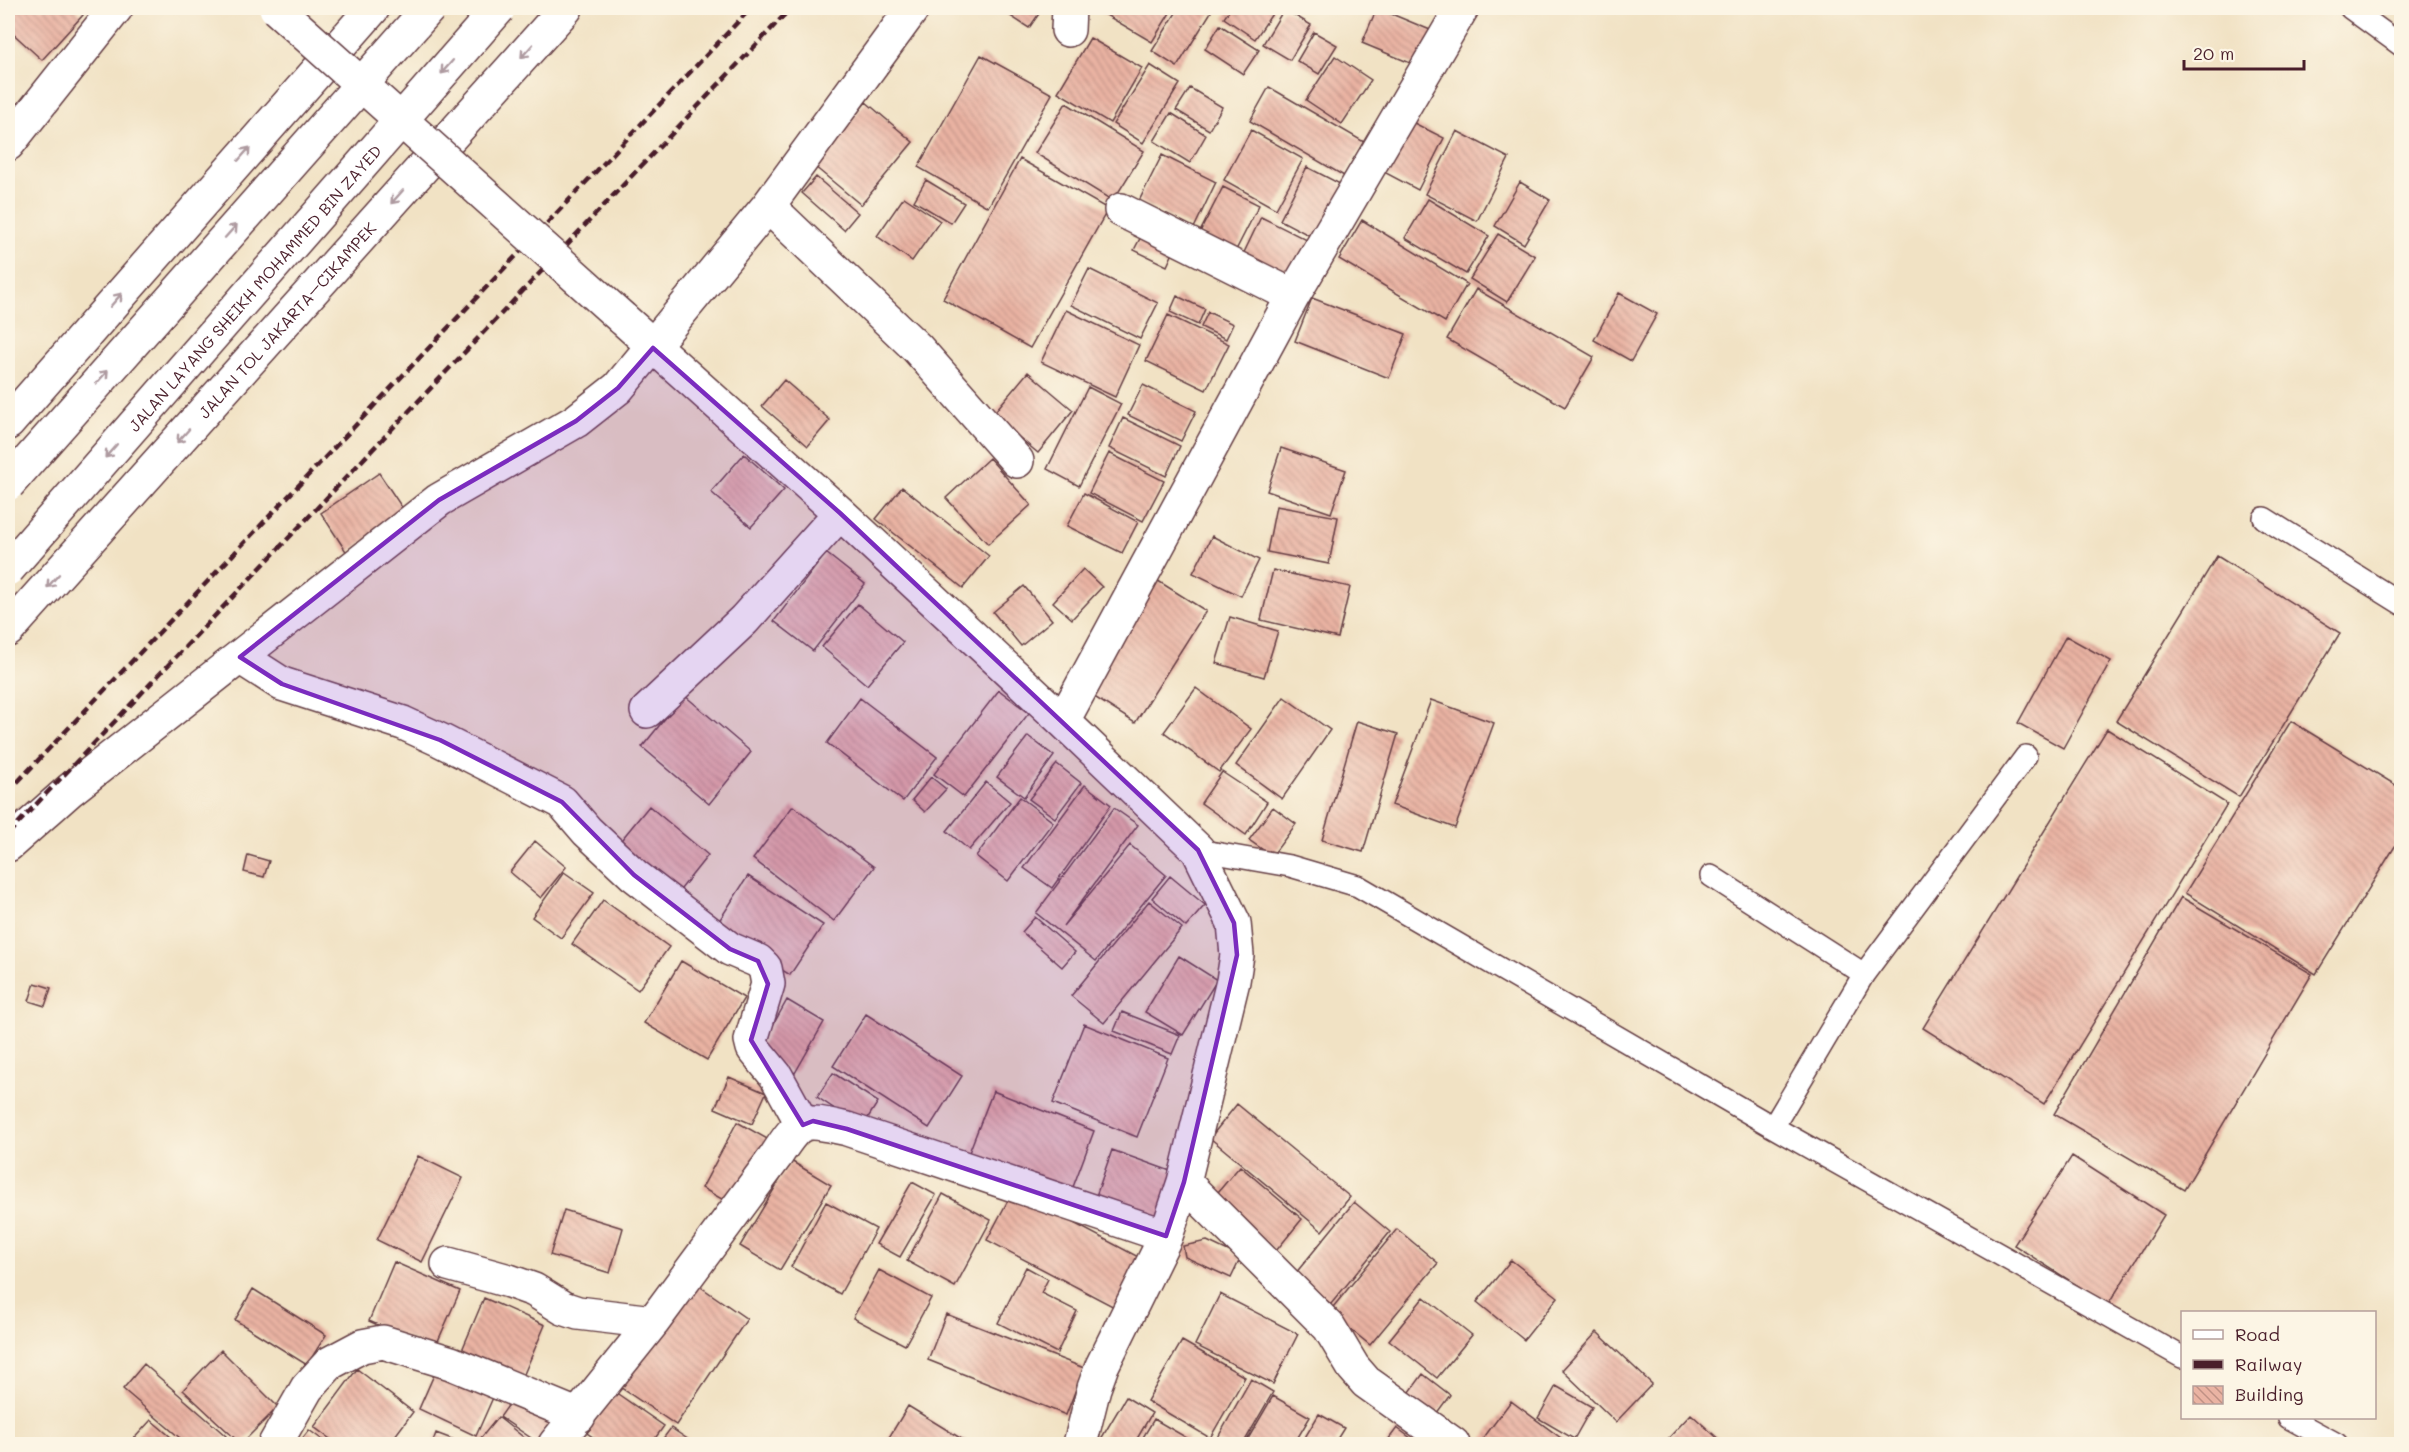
<svg xmlns="http://www.w3.org/2000/svg" width="2409" height="1452" viewBox="0 0 2409 1452" font-family="Mali,sans-serif">
<style>
.building{fill:url(#building-back-hatch)}
.lines{fill:none;stroke-linecap:round;stroke-linejoin:round}
.service-casing{stroke:#633c42;stroke-width:24}
.minor-casing{stroke:#633c42;stroke-width:36}
.motorway-casing{stroke:#633c42;stroke-width:36}
.service{stroke:#fff;stroke-width:21}
.minor{stroke:#fff;stroke-width:33}
.motorway{stroke:#fff;stroke-width:33}
.rail{stroke:#4a1f2b;stroke-width:4.5;stroke-dasharray:9 4.5;stroke-linecap:butt}
.minor-bridge-casing{stroke:#633c42;stroke-width:36;stroke-linecap:butt}
.motorway-bridge-casing{stroke:#633c42;stroke-width:36;stroke-linecap:butt}
.minor-bridge{stroke:#fff;stroke-width:33}
.motorway-bridge{stroke:#fff;stroke-width:33}
.oneway{stroke:#ae9aa0}
.marked{fill:#7b2cbf;fill-opacity:0.2;stroke:#7b2cbf;stroke-width:4.5;stroke-linejoin:round}
.labels{text-anchor:middle;dominant-baseline:central;stroke-width:5;stroke-linejoin:round;paint-order:stroke}
.street-label{font-size:16px;fill:#4a1f2b;stroke:#fcf5e5}
</style>
<defs>
<pattern id="building-back-hatch" width="6" height="6" patternUnits="userSpaceOnUse" patternTransform="scale(1.5)"><rect width="6" height="6" fill="#eab3a3"/><path d="M-1 5l2 2M0 0l6 6M5-1l2 2" fill="none" stroke="#c09185"/></pattern>
</defs>
<rect width="100%" height="100%" fill="#fcf5e5"/>
<filter id="ink" filterUnits="userSpaceOnUse"><feTurbulence type="fractalNoise" baseFrequency=".0167" numOctaves="2"/><feDisplacementMap in="SourceGraphic" scale="12" xChannelSelector="R" yChannelSelector="G"/><feConvolveMatrix kernelMatrix="1 2 1 2 8 2 1 2 1" color-interpolation-filters="sRGB"/></filter>
<filter id="wash" filterUnits="userSpaceOnUse"><feTurbulence type="fractalNoise" baseFrequency=".008" numOctaves="4" result="noise"/><feDisplacementMap in="SourceGraphic" scale="24" xChannelSelector="R" yChannelSelector="G"/><feGaussianBlur stdDeviation="1.35" result="paint"/><feColorMatrix in="noise" values="0 0 0 0 0 0 0 0 0 0 0 0 0 0 0 0 0 1.4 0 .05"/><feComposite in="paint" operator="in"/></filter>
<g filter="url(#wash)">
<rect width="100%" height="100%" fill="#f1e2c4"/>
<g id="blocks">
<path class="building" d="M8 8H74L83 15 42 60 8 29Z
M998 8H1043L1029 28Z
M1094 8H1173L1152 42Z
M1179 8H1204L1211 12 1177 67 1152 51Z
M1231 8H1276L1255 39 1224 18Z
M1377 8 1435 32 1420 67 1362 43Z
M1284 9 1311 25 1290 60 1263 44Z
M1220 25 1259 50 1243 74 1205 49Z
M1314 32 1337 45 1319 74 1297 61Z
M1090 38 1142 68 1110 123 1058 92Z
M981 55 1052 94 988 207 918 167Z
M1335 56 1371 80 1342 124 1306 100Z
M1150 65 1180 84 1143 143 1113 124Z
M1269 87 1364 142 1344 176 1250 121Z
M1190 88 1222 107 1209 130 1176 110Z
M866 102 913 142 861 205 814 166Z
M1066 103 1144 151 1113 201 1035 153Z
M1171 113 1206 135 1190 163 1154 141Z
M1410 121 1444 138 1418 190 1384 172Z
M1251 130 1303 159 1276 209 1224 180Z
M1457 131 1509 158 1477 221 1425 194Z
M1162 155 1216 182 1194 228 1139 201Z
M1020 159 1108 209 1030 348 943 299Z
M1307 167 1344 186 1316 239 1280 220Z
M816 177 858 213 844 230 802 193Z
M926 180 964 203 951 223 914 201Z
M1520 182 1550 200 1524 244 1495 226Z
M1223 187 1259 205 1235 252 1199 234Z
M904 197 940 221 912 261 877 236Z
M1428 199 1489 236 1466 274 1405 238Z
M1261 217 1311 242 1288 288 1239 263Z
M1362 220 1467 284 1445 322 1339 259Z
M1145 229 1177 244 1167 266 1134 250Z
M1498 234 1535 256 1507 302 1470 279Z
M1089 269 1158 303 1140 339 1071 305Z
M1476 289 1594 357 1565 407 1447 339Z
M1619 293 1657 314 1631 361 1594 340Z
M1177 296 1205 309 1198 325 1170 312Z
M1312 298 1406 334 1389 378 1295 341Z
M1066 310 1139 345 1115 397 1041 362Z
M1208 312 1233 324 1226 339 1201 327Z
M1168 315 1229 344 1206 390 1146 361Z
M1028 372 1073 410 1038 453 992 415Z
M784 380 830 420 808 446 762 406Z
M1143 385 1196 411 1181 441 1128 415Z
M1088 387 1121 404 1079 486 1047 469Z
M1123 418 1180 446 1166 476 1109 448Z
M1281 448 1346 470 1331 513 1267 491Z
M1109 453 1164 481 1143 521 1089 493Z
M744 454 784 490 751 527 711 492Z
M989 458 1031 505 988 544 946 498Z
M379 473 405 512 347 553 321 513Z
M902 487 989 556 963 588 876 519Z
M1084 493 1138 522 1122 553 1067 526Z
M1276 506 1338 517 1329 564 1267 552Z
M1212 536 1259 560 1241 596 1193 573Z
M826 553 865 584 813 651 774 621Z
M2217 556 2340 633 2239 797 2116 721Z
M1083 569 1102 587 1072 619 1053 602Z
M1273 570 1350 587 1338 638 1261 620Z
M1155 579 1206 611 1135 723 1085 691Z
M1024 586 1052 620 1021 646 993 612Z
M858 604 903 642 867 685 822 647Z
M1230 617 1278 631 1264 677 1216 663Z
M2066 636 2111 661 2063 748 2018 723Z
M1196 688 1251 729 1219 772 1164 732Z
M999 690 1029 713 964 797 934 774Z
M684 695 751 752 709 804 642 747Z
M1284 697 1330 730 1282 799 1236 765Z
M860 698 937 757 903 801 827 743Z
M1431 700 1494 723 1455 828 1392 805Z
M1357 721 1398 734 1363 852 1322 840Z
M2291 721 2402 789V835L2316 974 2185 893Z
M2107 729 2227 804 2044 1104 1923 1028Z
M1028 736 1054 756 1024 797 997 777Z
M1057 764 1081 783 1055 818 1029 799Z
M1222 772 1267 802 1246 835 1201 803Z
M931 777 946 789 925 812 912 800Z
M986 782 1010 802 969 850 947 831Z
M1085 785 1111 805 1052 888 1024 868Z
M1020 797 1053 822 1008 881 976 856Z
M649 806 708 855 677 894 618 844Z
M793 806 874 867 834 921 753 859Z
M1273 807 1296 824 1272 856 1249 840Z
M1114 808 1138 825 1063 926 1130 845 1166 875 1096 961 1036 913Z
M535 841 566 867 541 898 510 872Z
M248 855 269 861 264 877 244 872Z
M564 872 594 893 561 938 532 917Z
M748 876 823 925 790 975 715 927Z
M1170 876 1205 905 1186 927 1152 898Z
M2181 897 2312 974 2184 1190 2054 1114Z
M603 900 669 947 638 990 572 944Z
M1149 901 1182 928 1104 1023 1071 996Z
M1035 917 1075 952 1062 967 1022 932Z
M1179 956 1217 980 1183 1035 1145 1012Z
M681 961 744 998 707 1060 644 1023Z
M35 983 51 988 45 1006 29 1001Z
M787 1000 824 1022 795 1073 758 1052Z
M1122 1012 1180 1035 1172 1054 1114 1031Z
M866 1014 962 1076 929 1128 833 1066Z
M1084 1024 1168 1058 1137 1137 1053 1103Z
M833 1073 878 1102 862 1127 817 1097Z
M729 1077 766 1093 752 1124 715 1108Z
M993 1091 1094 1131 1070 1195 968 1155Z
M1237 1104 1350 1197 1322 1231 1210 1138Z
M737 1122 771 1141 736 1207 702 1188Z
M1112 1150 1176 1173 1158 1225 1094 1202Z
M418 1156 463 1178 422 1262 377 1240Z
M2072 1156 2164 1215 2108 1305 2014 1245Z
M791 1161 831 1185 780 1270 740 1246Z
M1240 1166 1302 1219 1276 1251 1213 1198Z
M912 1182 936 1195 900 1257 876 1244Z
M1013 1191 1146 1261 1120 1310 987 1240Z
M943 1194 991 1220 955 1287 907 1261Z
M826 1202 876 1229 840 1294 791 1267Z
M1354 1202 1390 1232 1331 1304 1295 1274Z
M564 1210 623 1228 610 1273 550 1255Z
M1397 1229 1438 1263 1370 1345 1329 1312Z
M1207 1241 1241 1257 1231 1278 1185 1257 1183 1246Z
M1511 1260 1558 1297 1524 1340 1477 1302Z
M394 1262 460 1291 434 1350 369 1321Z
M1026 1267 1048 1279 1041 1293 1077 1311 1057 1353 998 1323Z
M879 1270 931 1298 905 1345 853 1318Z
M692 1281 747 1319 676 1425 620 1387Z
M253 1289 326 1335 307 1365 235 1320Z
M1220 1294 1298 1334 1273 1384 1195 1345Z
M1424 1297 1472 1335 1437 1378 1389 1340Z
M484 1298 545 1325 518 1388 457 1362Z
M946 1314 1084 1368 1066 1415 928 1360Z
M1597 1332 1652 1384 1616 1422 1562 1370Z
M1182 1341 1245 1377 1210 1438 1147 1401Z
M221 1350 278 1407 241 1444 183 1390Z
M144 1364 226 1436 219 1444H187L123 1389Z
M437 1368 495 1393 476 1436 419 1409Z
M357 1369 413 1412 389 1444H337L314 1427Z
M1423 1374 1450 1395 1431 1421 1404 1400Z
M1251 1379 1273 1392 1243 1444H1222L1216 1441Z
M1556 1386 1592 1407 1574 1439 1538 1418Z
M615 1392 664 1426 651 1444H603L587 1433Z
M517 1393 554 1418 537 1442 500 1417Z
M1273 1396 1310 1417 1294 1444H1245Z
M1126 1397 1152 1413 1134 1444H1098Z
M1511 1401 1569 1444H1479Z
M908 1406 970 1444H885Z
M1319 1414 1344 1428 1334 1444H1301Z
M1691 1414 1724 1444H1663Z
M498 1417 532 1444H476Z
M1154 1419 1187 1438 1183 1444H1139Z
M151 1420 179 1444H129Z
M671 1428 695 1444H659Z
M1397 1428 1419 1444H1385Z
M309 1430 328 1444H298Z
M436 1433 465 1444H432Z"/>
</g>
</g>
<g filter="url(#ink)">
<use href="#blocks" fill-opacity="0" stroke="#633c42" stroke-width="1.5"/>
<g class="lines">
<g class="service-casing">
<path id="service" d="M2350 8 2402 46
M2264 518 2402 604
M1198 850 1290 866 1358 886 1773 1127 2182 1357
M1711 876 1864 974
M1773 1127 1864 974 2026 756
M2289 1418 2337 1444"/>
</g>
<g class="minor-casing">
<path id="minor" d="M1068 30 1069 8
M8 144 116 8
M768 206 917 348 1017 461
M1121 210 1293 296
M622 318 840 513 1063 721 1198 850 1234 923 1237 955 1233 981 1184 1182 1166 1236 1102 1366 1094 1388 1080 1444
M240 657 282 684 403 723 440 740 562 802 587 831 634 875 730 949 758 961 765 968 768 984 751 1040 753 1048 776 1076 803 1125
M647 711 744 620 840 513
M1063 721 1293 296 1462 8
M8 845 70 790 439 500 576 421 618 388 768 206 913 8
M1184 1182 1329 1327 1353 1367 1366 1382 1453 1444
M448 1264 509 1281 534 1290 563 1308 578 1313 653 1322
M275 1444 307 1388 330 1363 362 1346 383 1342 451 1363 579 1416
M555 1444 653 1322 776 1156C801 1117 803 1119 847 1129L1166 1236"/>
</g>
<g class="motorway-casing">
<g id="motorway">
<path d="M8 423 373 8"/>
<path id="s1" d="M8 630 566 8"/>
</g>
</g>
<use href="#service" class="service"/>
<use href="#minor" class="minor"/>
<use href="#motorway" class="motorway"/>
<path class="rail" d="M8 792 751 8
M8 834 791 8"/>
<g class="minor-bridge-casing">
<path id="minor-bridge" d="M276 8 622 318"/>
</g>
<g class="motorway-bridge-casing">
<g id="motorway-bridge">
<path d="M8 484 429 8"/>
<path id="s2" d="M8 569 499 8"/>
</g>
</g>
<use href="#minor-bridge" class="minor-bridge"/>
<use href="#motorway-bridge" class="motorway-bridge"/>
</g>
<defs><path id="oneway-shaft" d="M-6 0H5M1.5-3L5.5 0L1.5 3" fill="none" stroke-width="1.6" stroke-linecap="round" stroke-linejoin="round" transform="scale(1.5)"/></defs>
<g class="oneway">
<use href="#oneway-shaft" transform="translate(527 51) rotate(132)"/>
<use href="#oneway-shaft" transform="translate(447 67) rotate(131)"/>
<use href="#oneway-shaft" transform="translate(244 154) rotate(-49)"/>
<use href="#oneway-shaft" transform="translate(397 197) rotate(132)"/>
<use href="#oneway-shaft" transform="translate(231 231) rotate(-48)"/>
<use href="#oneway-shaft" transform="translate(116 300) rotate(-49)"/>
<use href="#oneway-shaft" transform="translate(102 377) rotate(-48)"/>
<use href="#oneway-shaft" transform="translate(183 436) rotate(132)"/>
<use href="#oneway-shaft" transform="translate(111 451) rotate(131)"/>
<use href="#oneway-shaft" transform="translate(53 581) rotate(132)"/>
</g>
</g>
<path class="marked" d="M653 348 840 513 1198 850 1234 923 1237 955 1184 1182 1166 1236 847 1129 813 1121 803 1125 751 1040 768 984 758 961 730 949 634 875 562 802 440 740 282 684 240 657 439 500 576 421 618 388Z"/>
<g class="labels">
<g class="street-label">
<text stroke="none"><textPath href="#s2" startOffset="374">JALAN LAYANG SHEIKH MOHAMMED BIN ZAYED</textPath></text>
<text stroke="none"><textPath href="#s1" startOffset="417">JALAN TOL JAKARTA–CIKAMPEK</textPath></text>
</g>
</g>
<rect width="2409" height="1452" fill="none" stroke="#fcf5e5" stroke-width="30"/>
<rect x="2181" y="1311" width="195" height="108" fill="#fcf5e5" stroke="#b59f9b" stroke-width="1.5"/>
<rect x="2193" y="1330" width="30" height="9" fill="#ffffff" stroke="#b59f9b" stroke-width="1.5"/>
<text x="2235" y="1341" font-size="18" fill="#4a1f2b">Road</text>
<rect x="2193" y="1360" width="30" height="9" fill="#4a1f2b" stroke="#b59f9b" stroke-width="1.5"/>
<text x="2235" y="1371" font-size="18" fill="#4a1f2b">Railway</text>
<rect x="2193" y="1386" width="30" height="18" fill="url(#building-back-hatch)" stroke="#b59f9b" stroke-width="1.5"/>
<text x="2235" y="1401" font-size="18" fill="#4a1f2b">Building</text>
<path d="M2184 60v9h120v-9" fill="none" stroke="#4a1f2b" stroke-width="3"/>
<text x="2193" y="60" font-size="18" fill="#4a1f2b" stroke="#fcf5e5" stroke-width="4.5" paint-order="stroke">20 m</text>
</svg>
